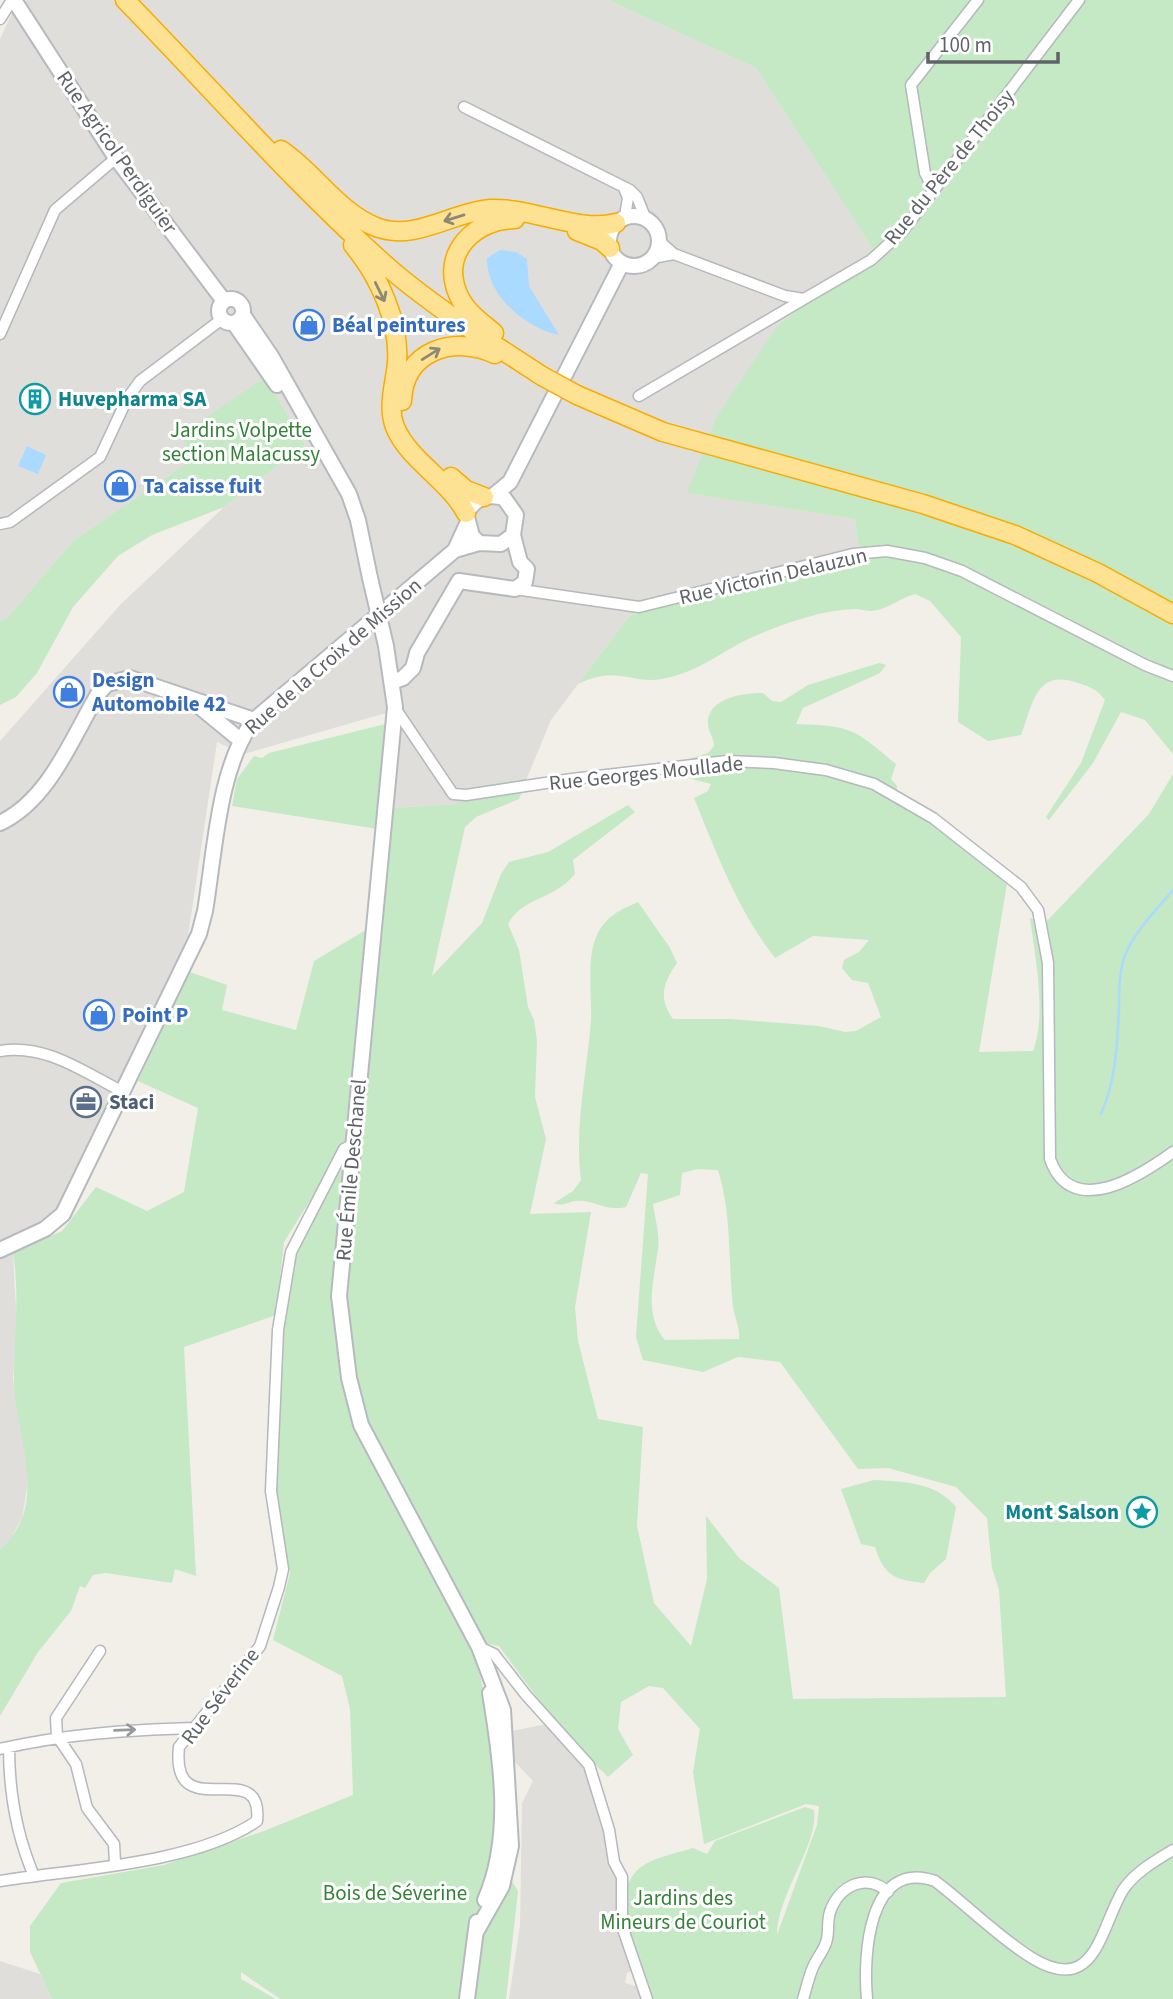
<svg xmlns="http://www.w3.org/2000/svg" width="1173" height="1999" viewBox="0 0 1173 1999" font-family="'Source Sans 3',sans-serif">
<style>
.industrial{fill:#e0deda}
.green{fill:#c5e8c5;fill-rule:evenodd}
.water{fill:#aadaff}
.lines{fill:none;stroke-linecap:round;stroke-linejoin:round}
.stream{stroke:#aadaff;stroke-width:2.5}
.street-casing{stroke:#b5b8bc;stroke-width:13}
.secondary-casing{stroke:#b6babf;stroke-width:18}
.highway-casing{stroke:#f9ab00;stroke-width:21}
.street{stroke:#fff;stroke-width:10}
.secondary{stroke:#fff;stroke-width:14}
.highway{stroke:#fde293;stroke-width:18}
.secondary-bridge-casing{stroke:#b6babf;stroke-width:18;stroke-linecap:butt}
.highway-bridge-casing{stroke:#f9ab00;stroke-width:21;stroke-linecap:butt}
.secondary-bridge{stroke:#fff;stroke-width:14}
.highway-bridge{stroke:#fde293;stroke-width:18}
.oneway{stroke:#8e8975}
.oneway2{stroke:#979a9d}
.labels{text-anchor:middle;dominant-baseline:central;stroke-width:6;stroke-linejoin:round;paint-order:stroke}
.street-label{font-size:21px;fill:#5f6368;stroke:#fff}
.shop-label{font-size:21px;font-weight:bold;fill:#366cbe;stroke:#fff;text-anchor:start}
.culture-label{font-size:21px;font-weight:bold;fill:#0d838f;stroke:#fff;text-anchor:start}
.park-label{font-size:21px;fill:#348238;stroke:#fff}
.service-label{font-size:21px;font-weight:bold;fill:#4e5e75;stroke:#fff;text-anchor:start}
</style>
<rect width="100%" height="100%" fill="#f1efe8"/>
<path class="industrial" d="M27 0H608L756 68 873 249 778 325 688 493 855 519 860 558 630 615 551 720 527 778 457 790V804L392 808 400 709 244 754 217 742 188 936 58 1209 13 1253 17 1328 13 1379 29 1477 22 1518 10 1540 0 1549V741L121 604 224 507 305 445 265 377 181 436 196 458 73 541 6 619 0 621V39L13 11Z
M547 1724 582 1763 600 1812 610 1863 618 1885V1919L622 1941 632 1971 627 1973 625 1983 639 1987 643 1999H509L520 1925 522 1803 533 1781 515 1762 512 1731Z
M0 1961 40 1974 52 1999H0Z"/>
<path class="green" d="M608 0H1173V754L1145 720 1121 712 1093 763 1049 820 1046 817 1081 763 1105 700C1097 689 1090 687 1078 683 1036 668 1033 703 1021 735L988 741 958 722 961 637 930 601 915 594C900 598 887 610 871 611 866 611 860 609 855 609 824 610 791 621 762 633 730 645 704 669 671 677 632 688 621 663 578 684L630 615 860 558 855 519 687 493 717 416 778 325 873 249 756 68Z
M265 377 305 445 224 507 152 535 118 556 73 607 37 673 16 697 0 705V621L6 619 73 541 195 458 180 435Z
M879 663 886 665 880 673 803 708 796 724C852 726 853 728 896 764L891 779 897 786V800L933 822 1007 884 979 1052 1033 1051C1047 1015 1035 956 1030 918L1045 923 1149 814 1173 774V1999H651C639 1968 610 1904 634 1874 646 1858 675 1854 693 1848L707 1854 715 1841 805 1807 814 1810C819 1844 777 1894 777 1935L817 1825 819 1806 806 1804 704 1844 693 1772 700 1729 663 1688 649 1686 621 1702 618 1729 633 1755 608 1777 564 1734 499 1646 484 1643 366 1423 344 1317 392 808 457 804 456 790 527 778 519 799 476 817 465 827 432 976 482 923 501 874 509 862 548 852 628 805 635 812 573 860 575 874C554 900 522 897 508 924L519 950 528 1007 534 1020 537 1040 535 1097 546 1139 530 1214 591 1212 575 1307 578 1341 598 1419 643 1427 637 1526 654 1603 691 1646 707 1579 706 1516 739 1558 779 1588 793 1699 1006 1697 999 1590 992 1568 987 1518 956 1487 888 1468 858 1469 780 1362 738 1357 703 1372 643 1360 636 1337 648 1174 641 1173 626 1207C604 1212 594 1199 576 1201 567 1202 563 1207 554 1203L573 1191 581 1180C574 1127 587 1073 591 1020 592 995 586 958 597 935 606 916 620 910 638 902L670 948 677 963C663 983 658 998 673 1019H731L819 1026 845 1032 856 1031 881 1017 868 983 852 980 842 968 844 960 859 952 869 940 813 936 775 958C737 909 717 854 694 798L708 791 711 784 692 779 683 772 686 760 708 753 714 746C714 738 709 733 708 725 706 698 743 693 763 693L772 701 781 702 808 685ZM697 1169 718 1170C732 1214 728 1262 733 1307 735 1319 740 1327 739 1339L665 1340C643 1315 654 1279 658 1249 660 1234 655 1219 653 1204L680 1195 682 1173Z
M389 723 378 829 232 806 237 779 254 756 262 758 269 753Z
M369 928 349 1138 284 1242 276 1315 184 1347 196 1576 175 1569 172 1583 106 1573 93 1575 85 1588 80 1586 71 1611 38 1652 0 1716V1549C53 1504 13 1432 14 1376 14 1335 20 1294 13 1253L62 1231 96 1187 147 1211 184 1192 198 1108 138 1081 190 972 227 985 222 1010 296 1030 314 961Z
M345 1162C339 1240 329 1310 345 1388 350 1409 353 1425 365 1443L475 1650 493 1739 494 1852 518 1891 506 1999H280L241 1972V1979L276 1999H52L30 1952V1926L61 1883 164 1865 264 1831 353 1795 350 1709 342 1676 273 1640 290 1573 274 1483 281 1351 297 1245 342 1163Z
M874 1480C905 1482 936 1482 956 1507L946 1559 930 1573 924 1583C895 1580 884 1576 875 1547L861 1544 841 1489Z"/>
<path class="water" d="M500 250 516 252 527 259 529 286 559 335C525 328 486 295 487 258Z
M27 446 46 455 38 474 18 466Z"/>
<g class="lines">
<path class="stream" d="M1101 1114C1116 1080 1117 1046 1119 1009 1119 993 1119 971 1125 955 1134 932 1157 909 1173 890"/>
<g class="street-casing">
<path id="street" d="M0 19 12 0
M464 107 630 190 637 197 645 217
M624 188 628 198 625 216
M934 190 925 173 911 85 978 0
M659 241 674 254 785 296 804 299 871 260 902 232 1079 0
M652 258 674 254
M0 334 55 210 116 158
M639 396 804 299
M0 524 10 522 100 457 127 399 140 381 222 319
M515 589 639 607 853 554 887 551 925 558 962 571 1145 665 1173 676
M395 708 453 794 466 795 572 779 727 761 774 763 826 770 874 784 933 818 1021 887 1038 910 1048 963 1050 1159C1072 1221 1141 1175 1173 1152
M0 1051C45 1043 84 1072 123 1092
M479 1647 494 1654 526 1695 589 1765 609 1830 614 1862 622 1877V1926L647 1999
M57 1736 76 1764 87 1808 114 1844 115 1863
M57 1736 56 1718 100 1651
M9 1747C9 1792 16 1834 34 1876
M0 1749C65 1734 127 1730 194 1728
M0 1881C76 1869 194 1864 257 1821 264 1753 170 1829 179 1747L260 1646 279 1587 283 1569 271 1491 278 1330 291 1252 344 1149 354 1144
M803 1999C807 1987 809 1974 815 1963 819 1955 825 1949 827 1939 829 1930 827 1921 830 1912 839 1886 866 1872 888 1892
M867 1999C863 1956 868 1858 935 1881 968 1906 998 1937 1032 1958 1096 1997 1100 1928 1123 1890 1134 1873 1156 1860 1173 1850"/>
</g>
<g class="secondary-casing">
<path id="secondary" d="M14 0 116 158 224 301
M609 241a25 25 0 1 1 50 0a25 25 0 1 1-50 0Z
M219 311a12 12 0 1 1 24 0a12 12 0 1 1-24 0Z
M243 315 271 356 349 494 358 520 370 578
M234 323 277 385
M494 495 510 482 621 265
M455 550 479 543 501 544 513 535 516 515 504 498C487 493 476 498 466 513L472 536 479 543
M386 646 395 707 339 1296 349 1378 361 1425 479 1647 503 1710 511 1846 502 1886 476 1932
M392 682 403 678 413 668 417 653 459 581 515 589 525 582 527 569 520 562 513 535
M200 707 239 739
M0 823C49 800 72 738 98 694L107 684 130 678 254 720
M0 1250 45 1229 63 1214 199 934 205 911C215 852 218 767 254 720L455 550 467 524
M485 1900C513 1837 501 1759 490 1693
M467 1999 477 1922"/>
</g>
<g class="highway-casing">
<path id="highway" d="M125 0C213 90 296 186 390 269 437 309 490 342 542 376
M281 150C314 172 338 212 376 227 415 242 452 212 490 209 531 207 579 233 616 223
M577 231 602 241 610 248
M353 245C379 276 400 322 397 363 395 384 387 406 395 427 409 461 449 480 466 513
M494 333C480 321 465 311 458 294 440 252 476 219 515 219
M577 395 663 432 923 504 1015 535 1098 573 1173 614
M402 401C404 350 454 335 495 354
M451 477 466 490 484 497"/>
</g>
<use href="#street" class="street"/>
<use href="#secondary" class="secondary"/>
<use href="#highway" class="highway"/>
<g class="secondary-bridge-casing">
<path id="secondary-bridge" d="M370 578 386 646"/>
</g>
<g class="highway-bridge-casing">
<path id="highway-bridge" d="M542 376 577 395"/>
</g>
<use href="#secondary-bridge" class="secondary-bridge"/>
<use href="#highway-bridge" class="highway-bridge"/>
</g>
<defs><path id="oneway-shaft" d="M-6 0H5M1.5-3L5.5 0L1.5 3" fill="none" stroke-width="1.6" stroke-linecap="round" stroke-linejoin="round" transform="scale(1.75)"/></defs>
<g class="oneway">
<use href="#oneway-shaft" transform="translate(454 218) rotate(163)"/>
<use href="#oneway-shaft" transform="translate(380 292) rotate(64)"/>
<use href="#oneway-shaft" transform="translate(431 354) rotate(-32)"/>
</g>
<use class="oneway2" href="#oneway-shaft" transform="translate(125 1730) rotate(-2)"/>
<defs>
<g id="shop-ring" transform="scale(1.575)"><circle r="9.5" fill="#fff" stroke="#3f7fe0" stroke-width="1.5"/><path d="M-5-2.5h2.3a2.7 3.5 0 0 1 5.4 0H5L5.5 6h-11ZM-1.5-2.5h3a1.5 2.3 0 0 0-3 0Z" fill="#3f7fe0"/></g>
<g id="building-ring" transform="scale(1.575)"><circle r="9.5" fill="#fff" stroke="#0f9aa8" stroke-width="1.5"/><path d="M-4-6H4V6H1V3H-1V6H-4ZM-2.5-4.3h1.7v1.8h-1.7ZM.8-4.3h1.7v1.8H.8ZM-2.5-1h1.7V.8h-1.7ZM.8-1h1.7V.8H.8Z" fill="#0f9aa8"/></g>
<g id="office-ring" transform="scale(1.575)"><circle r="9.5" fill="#fff" stroke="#5c6f8a" stroke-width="1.5"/><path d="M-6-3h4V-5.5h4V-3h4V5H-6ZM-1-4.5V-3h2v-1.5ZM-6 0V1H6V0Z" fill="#5c6f8a"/></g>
<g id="sight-ring" transform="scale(1.575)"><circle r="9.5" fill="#fff" stroke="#0f9aa8" stroke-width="1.5"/><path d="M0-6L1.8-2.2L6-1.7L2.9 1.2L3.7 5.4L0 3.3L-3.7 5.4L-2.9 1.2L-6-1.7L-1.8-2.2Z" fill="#0f9aa8"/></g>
</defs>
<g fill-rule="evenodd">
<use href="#shop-ring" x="309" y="325"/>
<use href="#building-ring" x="35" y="399"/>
<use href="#shop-ring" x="120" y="486"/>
<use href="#shop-ring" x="69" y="692"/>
<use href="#shop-ring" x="99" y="1015"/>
<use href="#office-ring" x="86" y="1102"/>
<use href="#sight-ring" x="1142" y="1512"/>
</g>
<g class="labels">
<g class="street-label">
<text transform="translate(117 152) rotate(55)">Rue Agricol Perdiguier</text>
<text transform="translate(949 167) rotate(-51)">Rue du Père de Thoisy</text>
<text transform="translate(773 576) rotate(-13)">Rue Victorin Delauzun</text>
<text transform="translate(333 656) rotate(-41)">Rue de la Croix de Mission</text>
<text transform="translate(646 773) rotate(-6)">Rue Georges Moullade</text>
<text transform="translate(351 1170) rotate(-85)">Rue Émile Deschanel</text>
<text transform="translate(220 1696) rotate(-53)">Rue Séverine</text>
</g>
<g class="shop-label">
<text x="332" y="325">Béal peintures</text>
<text x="143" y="486">Ta caisse fuit</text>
<text x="92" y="680">Design<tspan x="92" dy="24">Automobile 42</tspan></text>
<text x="122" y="1015">Point P</text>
</g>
<g class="culture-label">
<text x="58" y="399">Huvepharma SA</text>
<text x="1119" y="1512" text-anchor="end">Mont Salson</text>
</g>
<g class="park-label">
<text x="241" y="430">Jardins Volpette<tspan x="241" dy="24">section Malacussy</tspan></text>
<text x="395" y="1893">Bois de Séverine</text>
<text x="683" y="1898">Jardins des<tspan x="683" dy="24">Mineurs de Couriot</tspan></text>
</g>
<g class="service-label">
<text x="109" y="1102">Staci</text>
</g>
</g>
<path d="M928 52v10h130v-10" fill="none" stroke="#5f6368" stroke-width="3.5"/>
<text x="939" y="52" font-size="21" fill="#5f6368" stroke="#ffffff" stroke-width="5" paint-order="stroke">100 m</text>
</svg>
